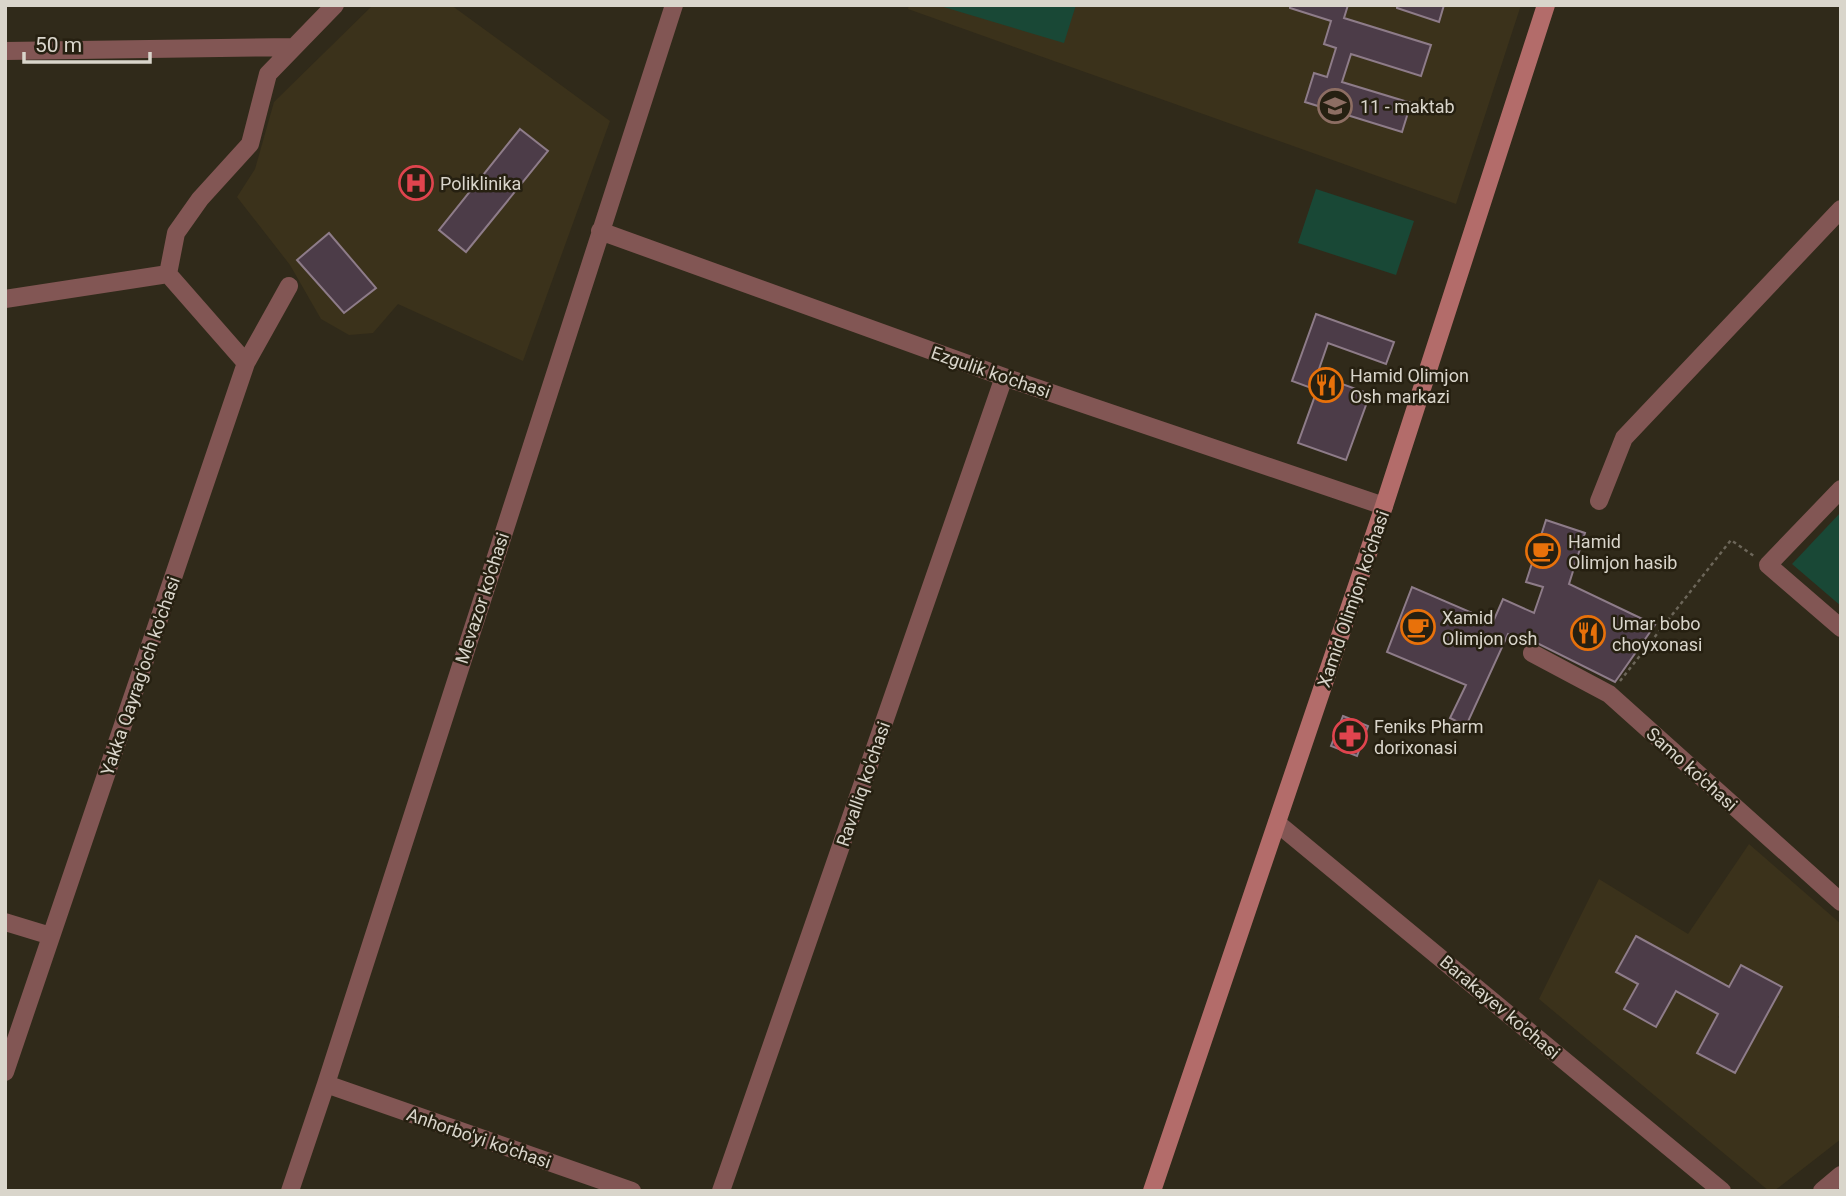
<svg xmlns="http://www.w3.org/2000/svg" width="1846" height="1196" viewBox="0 0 1846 1196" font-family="Roboto,sans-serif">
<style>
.built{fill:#3b321b}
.green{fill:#194836}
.building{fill:#4c3c48;stroke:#8e7c89;stroke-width:2}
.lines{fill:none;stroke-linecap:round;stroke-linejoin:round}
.path{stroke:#6c6659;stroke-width:2.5;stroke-dasharray:3.5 3.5;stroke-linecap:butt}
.street{stroke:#825654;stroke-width:18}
.secondary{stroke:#b36c6a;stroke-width:18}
.labels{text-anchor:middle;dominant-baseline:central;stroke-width:5;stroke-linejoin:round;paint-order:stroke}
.poi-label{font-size:18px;fill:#d9d5cb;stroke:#262011;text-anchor:start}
.street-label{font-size:18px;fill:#d9d5cb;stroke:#262011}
</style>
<rect width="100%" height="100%" fill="#302a1a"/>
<path class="built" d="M373 5H451L610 121 523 361 398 304 373 333 349 335 321 319 290 265 237 197 255 169 274 102Z
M909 5H1521L1456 204 908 9Z
M1749 844 1841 924V1014L1838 1017 1841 1019V1139L1774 1191H1769L1539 999 1599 879 1688 934Z"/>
<path class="green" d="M937 5H1076L1064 43Z
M1316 189 1414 221 1396 275 1298 243Z
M1841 512V606L1792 564Z"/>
<path class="building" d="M1290 5H1348L1344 18 1431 45 1421 76 1351 54 1342 82 1411 103 1402 132 1305 102 1314 73 1327 77 1336 48 1324 44 1331 21 1290 8Z
M1397 5H1444L1439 22 1397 8Z
M520 129 548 151 466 252 439 230Z
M329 233 376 288 344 313 297 260Z
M1316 314 1394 342 1386 364 1328 343 1317 375 1370 394 1346 460 1298 443 1317 390 1292 381Z
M1546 520 1585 533 1569 584 1655 625 1615 682 1537 643H1528L1508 634 1466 726 1450 718 1466 685 1387 652 1412 587 1493 622 1503 599 1534 613 1543 587 1526 582Z
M1343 716 1368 726 1357 756 1331 746Z
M1636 936 1729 987 1741 965 1782 987 1735 1073 1697 1053 1718 1014 1676 991 1656 1027 1624 1009 1638 984 1616 972Z"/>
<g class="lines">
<path class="path" d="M1620 681 1731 540 1754 556"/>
<path class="street" d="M5 51 294 47
M600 231 1004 377 1384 506
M168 274 176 233 200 199 250 144 268 74 335 5
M5 299 168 274 246 363
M1841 489 1768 565 1841 628
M1599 501 1624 438 1841 209
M1532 653 1609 694 1841 902
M1277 823 1722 1191
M5 922 51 936
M5 1072 246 363 289 286
M326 1084 632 1191
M290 1191 326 1084 674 5
M721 1191 1004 377
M1822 1191 1841 1175"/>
<path class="secondary" d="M1152 1191 1384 506 1546 5"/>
</g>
<defs>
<g id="school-ring" transform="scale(1.75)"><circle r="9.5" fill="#262011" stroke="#8d6e63" stroke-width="1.5"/><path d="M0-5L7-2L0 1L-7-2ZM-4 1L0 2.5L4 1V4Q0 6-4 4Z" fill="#8d6e63"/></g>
<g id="hospital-ring" transform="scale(1.75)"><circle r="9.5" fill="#262011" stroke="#e0444e" stroke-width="1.5"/><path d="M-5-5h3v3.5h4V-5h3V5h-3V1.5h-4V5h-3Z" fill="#e0444e"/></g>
<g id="restaurant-ring" transform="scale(1.75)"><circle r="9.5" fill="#262011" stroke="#e8710a" stroke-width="1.5"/><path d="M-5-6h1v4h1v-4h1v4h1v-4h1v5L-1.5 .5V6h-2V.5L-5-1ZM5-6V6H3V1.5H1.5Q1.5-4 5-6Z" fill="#e8710a"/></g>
<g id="cafe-ring" transform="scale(1.75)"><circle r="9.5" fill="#262011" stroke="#e8710a" stroke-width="1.5"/><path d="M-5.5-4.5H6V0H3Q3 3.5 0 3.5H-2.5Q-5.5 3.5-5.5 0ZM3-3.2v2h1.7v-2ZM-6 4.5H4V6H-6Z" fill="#e8710a"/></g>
<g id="pharmacy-ring" transform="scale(1.75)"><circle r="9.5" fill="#262011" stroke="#e0444e" stroke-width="1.5"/><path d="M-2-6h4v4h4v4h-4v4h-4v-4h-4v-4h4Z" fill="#e0444e"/></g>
</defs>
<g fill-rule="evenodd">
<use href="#school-ring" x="1335" y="106"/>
<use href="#hospital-ring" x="416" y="183"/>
<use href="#restaurant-ring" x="1326" y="385"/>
<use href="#cafe-ring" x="1543" y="551"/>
<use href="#cafe-ring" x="1418" y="627"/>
<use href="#restaurant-ring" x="1588" y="633"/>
<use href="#pharmacy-ring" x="1350" y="736"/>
</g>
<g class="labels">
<g class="poi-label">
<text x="1360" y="106">11 - maktab</text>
<text x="440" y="183">Poliklinika</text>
<text x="1350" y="375">Hamid Olimjon<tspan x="1350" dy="21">Osh markazi</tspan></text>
<text x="1568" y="541">Hamid<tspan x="1568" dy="21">Olimjon hasib</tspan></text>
<text x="1442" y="617">Xamid<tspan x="1442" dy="21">Olimjon osh</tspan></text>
<text x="1612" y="623">Umar bobo<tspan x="1612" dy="21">choyxonasi</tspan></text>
<text x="1374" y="726">Feniks Pharm<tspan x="1374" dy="21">dorixonasi</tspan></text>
</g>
<g class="street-label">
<text transform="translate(991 372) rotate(19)">Ezgulik ko'chasi</text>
<text transform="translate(482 598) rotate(-72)">Mevazor ko'chasi</text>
<text transform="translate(1353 599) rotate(-71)">Xamid Olimjon ko'chasi</text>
<text transform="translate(140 676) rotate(-71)">Yakka Qayrag'och ko'chasi</text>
<text transform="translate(1692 769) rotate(42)">Samo ko'chasi</text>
<text transform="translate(863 784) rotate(-71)">Ravalliq ko'chasi</text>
<text transform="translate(1500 1007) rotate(40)">Barakayev ko'chasi</text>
<text transform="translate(479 1138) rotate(19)">Anhorbo'yi ko'chasi</text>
</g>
</g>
<rect width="1846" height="1196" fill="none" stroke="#d9d5cb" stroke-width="14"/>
<path d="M24 52v10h126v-10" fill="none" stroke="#d9d5cb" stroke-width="3.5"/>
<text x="35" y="52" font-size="21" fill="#d9d5cb" stroke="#262011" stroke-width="5" paint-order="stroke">50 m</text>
</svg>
